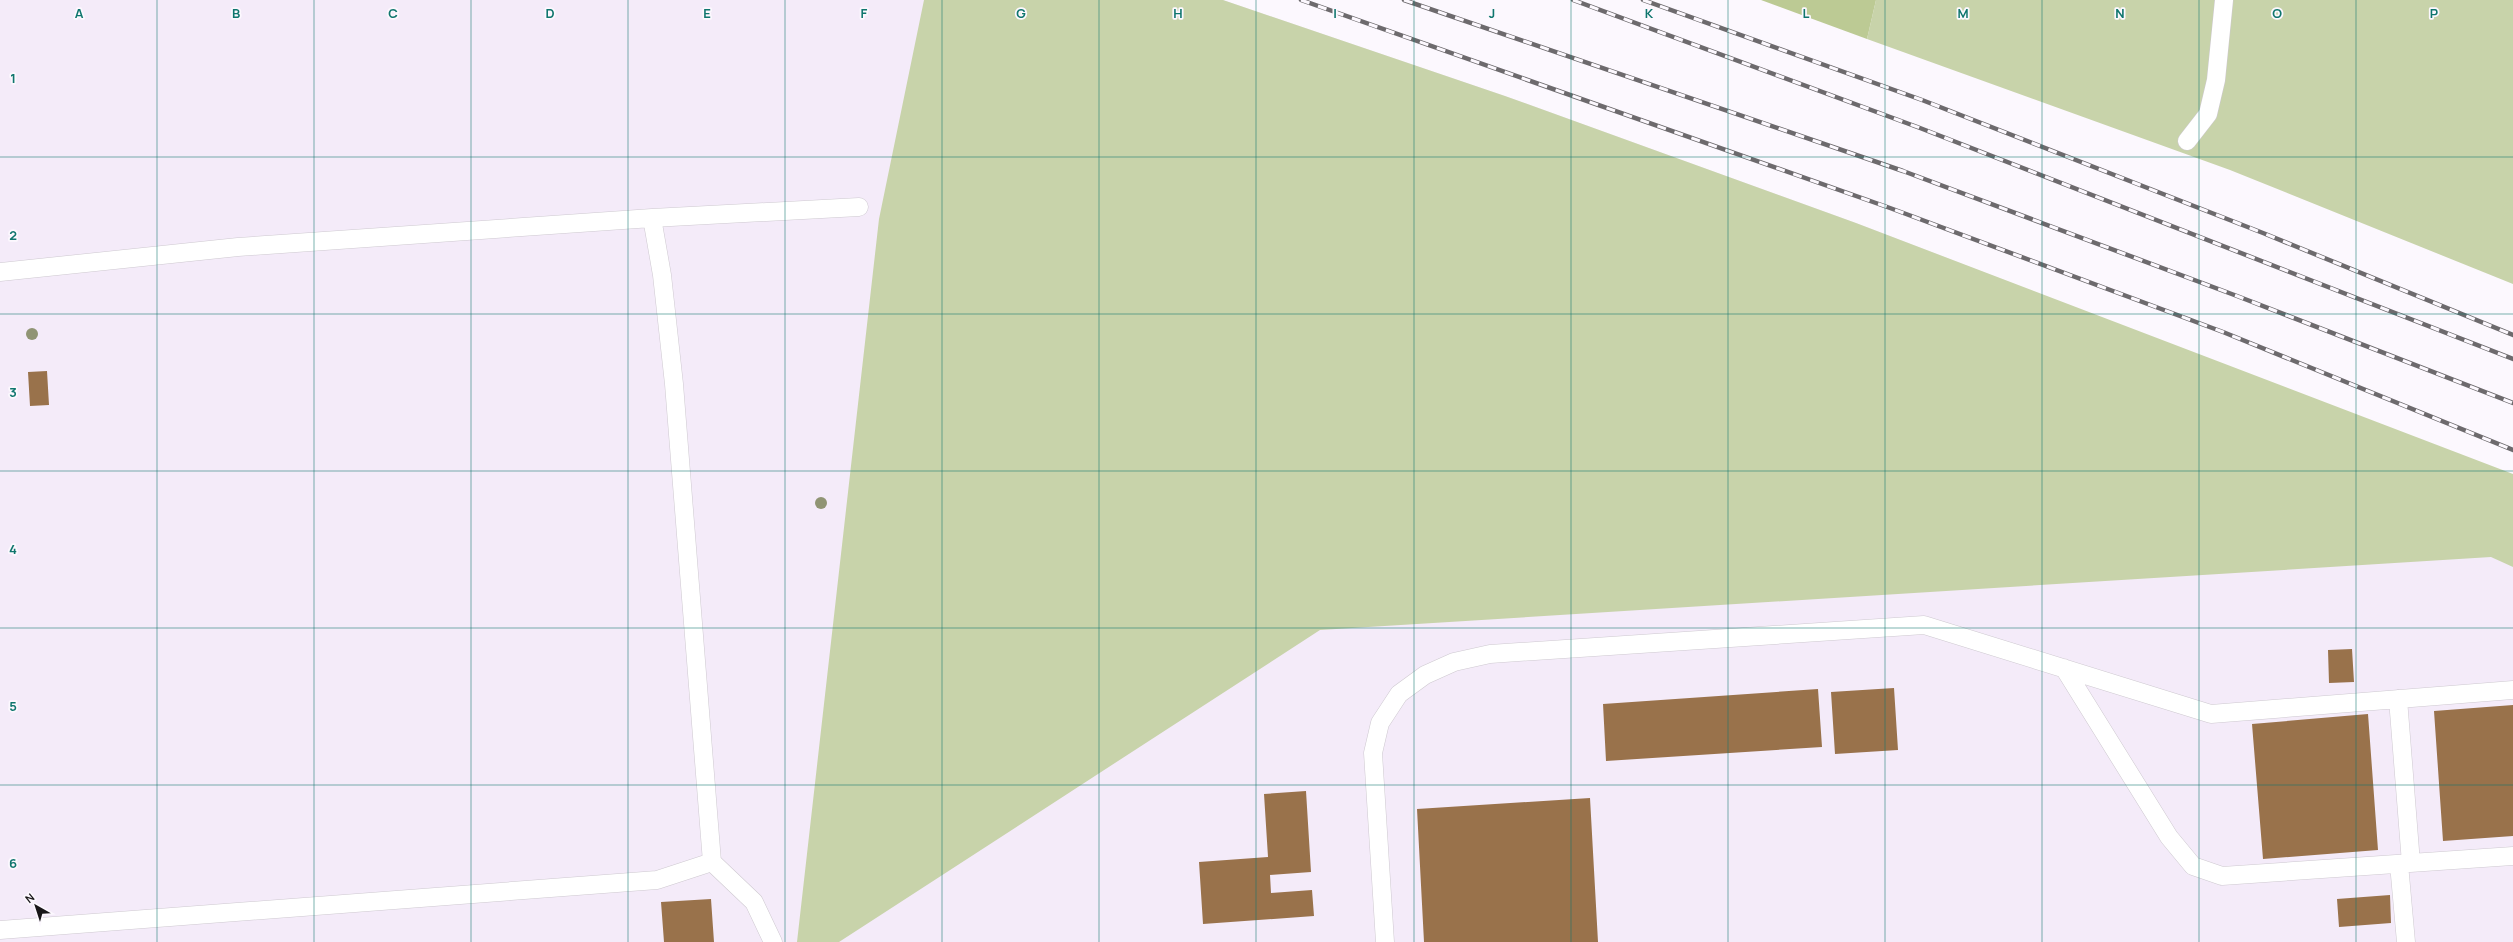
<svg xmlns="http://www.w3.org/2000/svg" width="2513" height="942" viewBox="0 0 2513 942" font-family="Manrope,sans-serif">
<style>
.built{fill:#f4ebf9}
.green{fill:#c8d3aa}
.forest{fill:#bcca94}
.building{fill:#99724b}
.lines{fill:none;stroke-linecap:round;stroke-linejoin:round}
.service-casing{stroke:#cec9d0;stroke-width:19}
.service{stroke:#fff;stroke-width:18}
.rail-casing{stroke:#6d6a6d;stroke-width:4.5}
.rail{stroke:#fcf8fe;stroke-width:3;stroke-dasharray:9;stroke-linecap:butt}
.tree{fill:#909474}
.grid{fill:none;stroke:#0f766e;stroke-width:1;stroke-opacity:0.55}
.grid-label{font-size:13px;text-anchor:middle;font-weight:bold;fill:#0f766e;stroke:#fcf8fe;stroke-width:3.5;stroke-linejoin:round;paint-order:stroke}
</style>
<rect width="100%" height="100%" fill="#fcf8fe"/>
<path class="built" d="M0 0H1223L1505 96 1856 223 2215 361 2224 405 2513 510V942H0Z"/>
<path class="green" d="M924 0H1223L1505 96 1856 223 2513 474V567L2491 557 1320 630 839 942H797L879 219Z
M1876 0H2513V284L2230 170 1867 39Z"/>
<path class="forest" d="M1761 0H1876L1867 39Z"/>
<path class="building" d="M47 371 49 405 30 406 28 372Z
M2352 649 2354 682 2329 683 2328 650Z
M1894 688 1898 750 1835 754 1831 692Z
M1818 689 1822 747 1606 761 1603 704Z
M2513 705V836L2443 841 2434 711Z
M2368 714 2378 850 2263 859 2252 724Z
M1306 791 1311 872 1270 875 1271 893 1312 890 1314 916 1203 924 1199 862 1268 857 1264 794Z
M1590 798 1598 942H1424L1417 809Z
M2390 895 2391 923 2339 927 2337 899Z
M711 899 714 942H664L661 902Z"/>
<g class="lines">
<g class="service-casing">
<path id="service" d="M2187 141 2208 114 2216 80 2224 0
M0 272 238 247 652 218 859 207
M2064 668 2169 837 2193 866 2222 876 2513 856
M2398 699 2411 863
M712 862 754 902 773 942
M2399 864 2406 942
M0 930 657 880 712 862 674 384 662 275 652 218
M1385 942 1373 753 1380 723 1399 694 1425 675 1454 662 1490 654 1924 625 2211 714 2513 690"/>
</g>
<use href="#service" class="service"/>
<g class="rail-casing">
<path id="rail" d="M1301 0 1890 208 2223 332 2513 450
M1404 0 1903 171 2237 296 2513 403
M1573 0 1920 128 2513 359
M1643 0 1922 100 2263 233 2513 335"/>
</g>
<use href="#rail" class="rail"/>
</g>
<g class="tree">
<circle cx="32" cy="334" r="6"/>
<circle cx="821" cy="503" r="6"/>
</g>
<path class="grid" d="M157 0V942M314 0V942M471 0V942M628 0V942M785 0V942M942 0V942M1099 0V942M1256 0V942M1414 0V942M1571 0V942M1728 0V942M1885 0V942M2042 0V942M2199 0V942M2356 0V942M0 157H2513M0 314H2513M0 471H2513M0 628H2513M0 785H2513"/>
<g class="grid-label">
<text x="79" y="18">A</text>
<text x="236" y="18">B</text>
<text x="393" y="18">C</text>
<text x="550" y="18">D</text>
<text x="707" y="18">E</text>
<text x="864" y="18">F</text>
<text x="1021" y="18">G</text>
<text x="1178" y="18">H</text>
<text x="1335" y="18">I</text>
<text x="1492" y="18">J</text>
<text x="1649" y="18">K</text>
<text x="1806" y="18">L</text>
<text x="1963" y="18">M</text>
<text x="2120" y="18">N</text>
<text x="2277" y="18">O</text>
<text x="2434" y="18">P</text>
<text x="13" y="83">1</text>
<text x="13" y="240">2</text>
<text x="13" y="397">3</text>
<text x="13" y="554">4</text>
<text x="13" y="711">5</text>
<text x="13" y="868">6</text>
</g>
<g transform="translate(36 906) rotate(321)" stroke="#fcf8fe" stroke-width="3" paint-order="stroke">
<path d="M0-3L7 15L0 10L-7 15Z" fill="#181618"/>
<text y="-6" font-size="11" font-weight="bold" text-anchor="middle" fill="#181618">N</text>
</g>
</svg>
